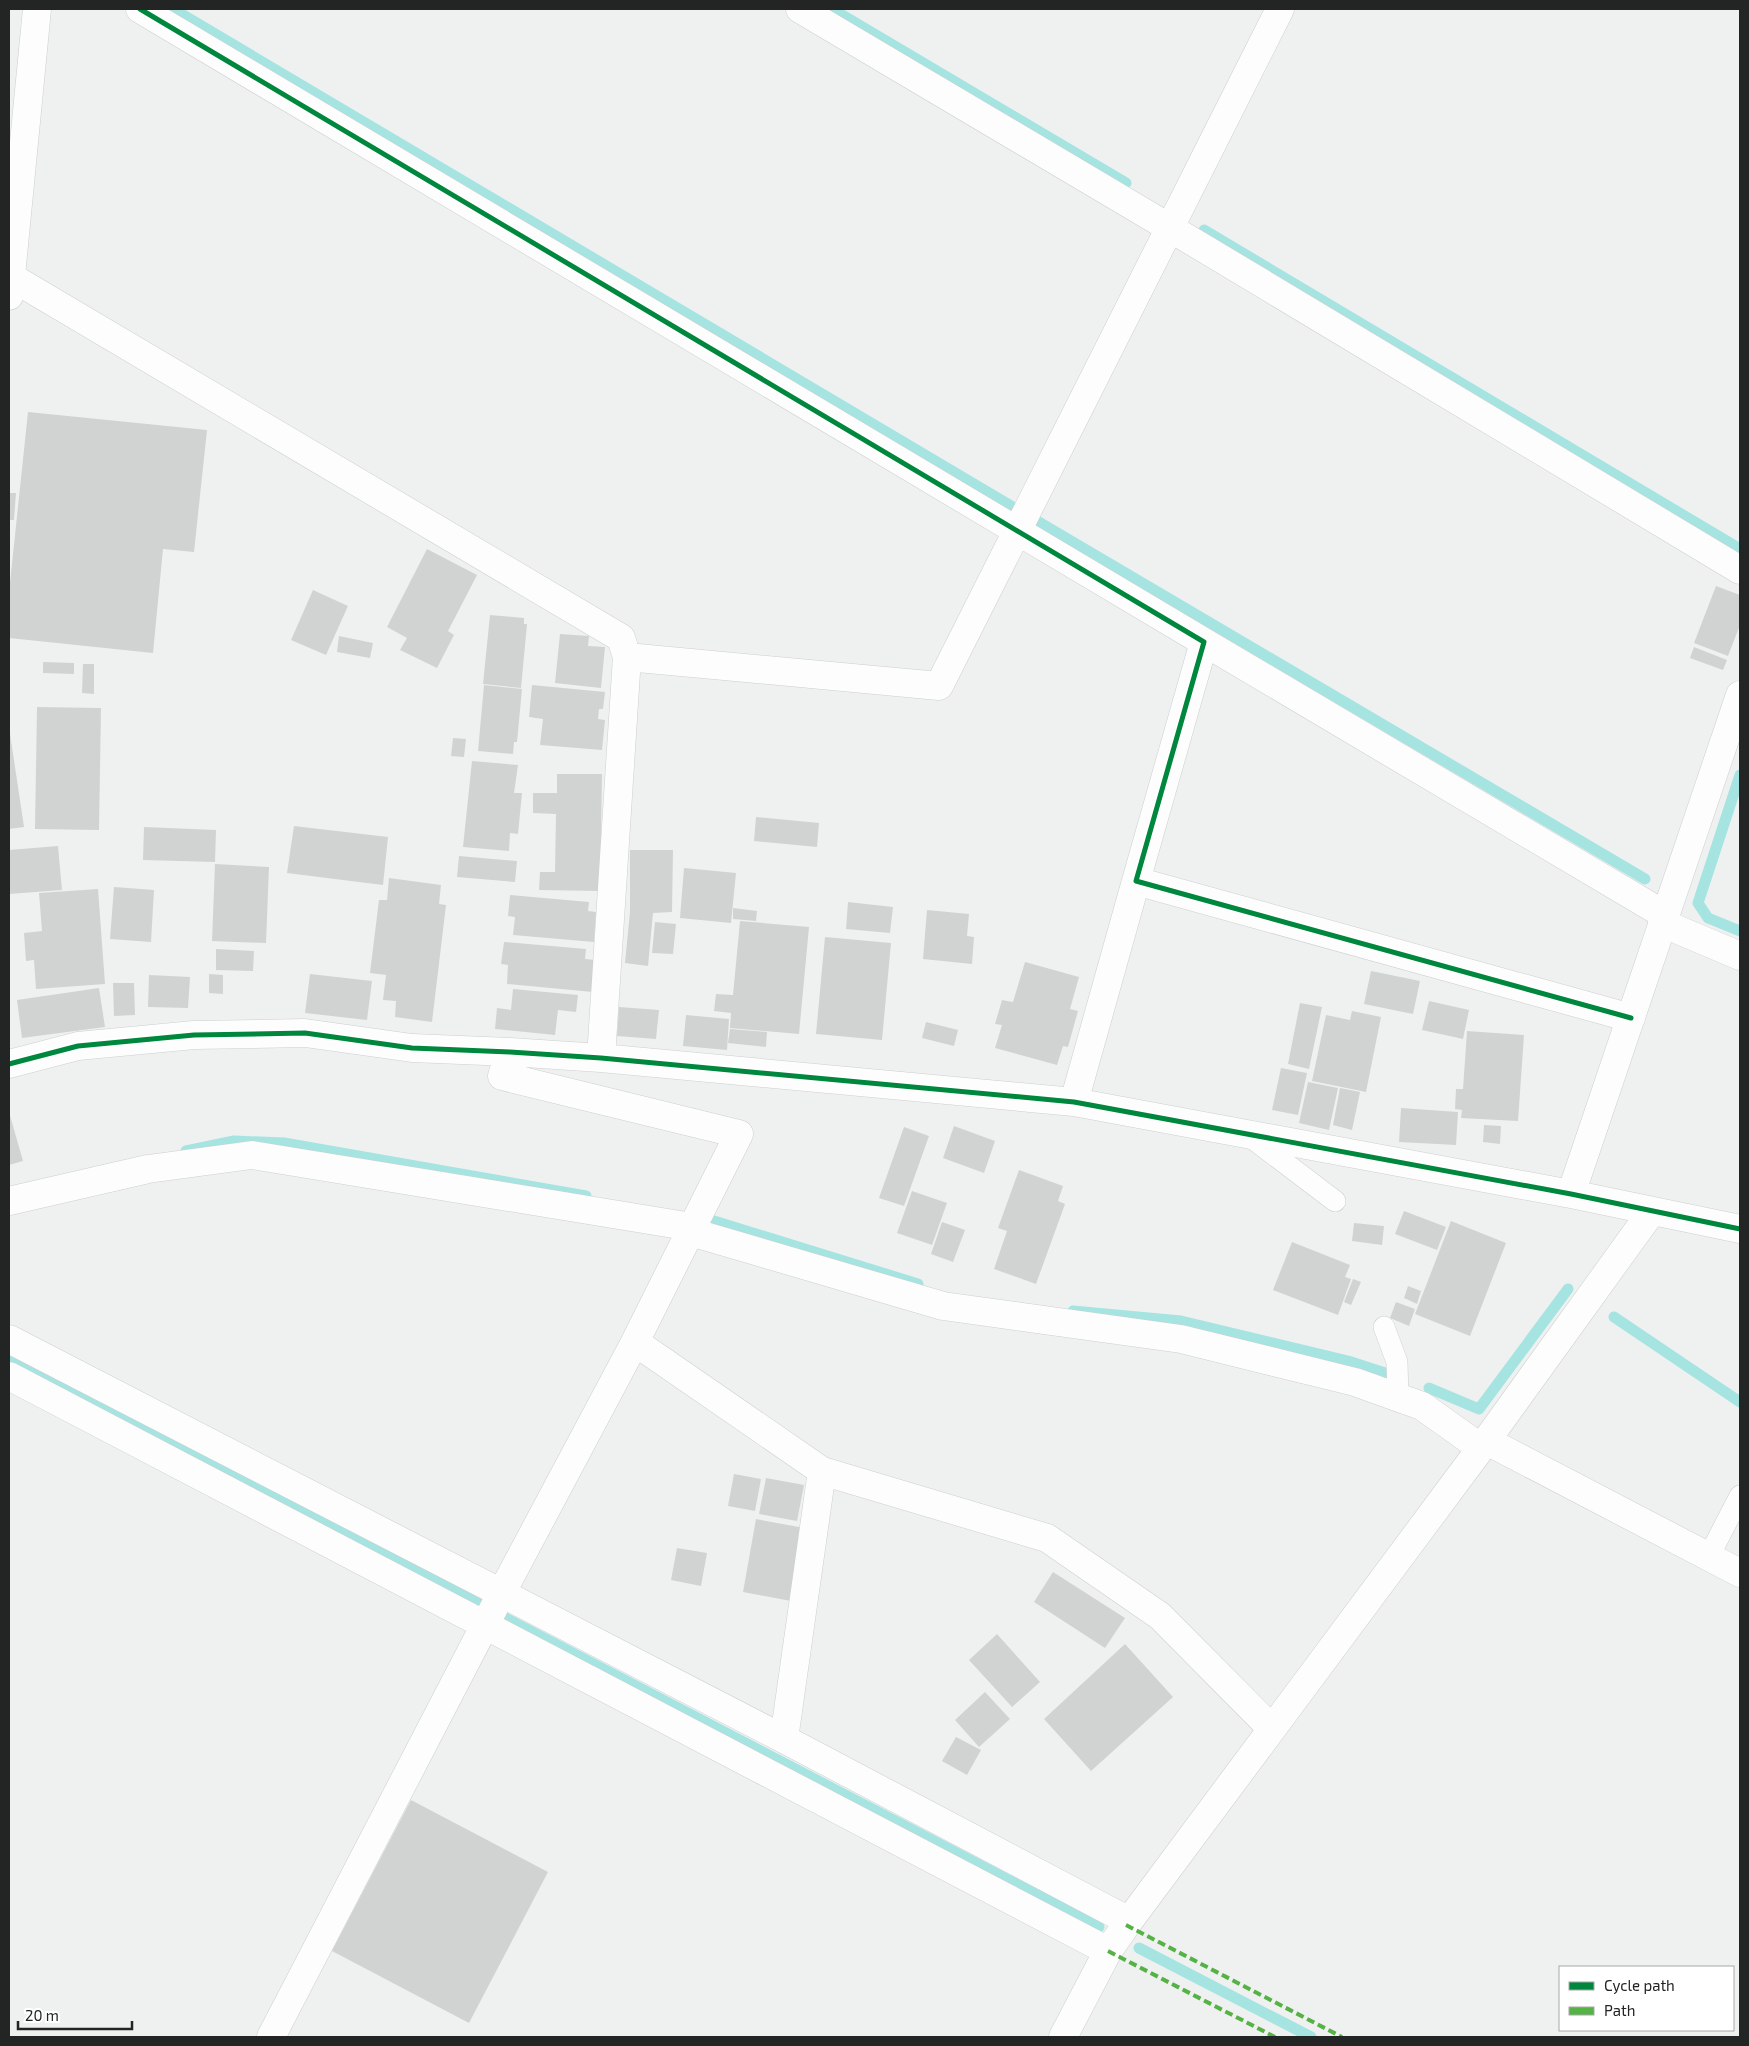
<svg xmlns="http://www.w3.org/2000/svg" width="1749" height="2046" viewBox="0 0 1749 2046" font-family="'Exo 2',sans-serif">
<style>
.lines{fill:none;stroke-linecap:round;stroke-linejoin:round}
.stream{stroke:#a5e4e0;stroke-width:11}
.building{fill:#d1d3d2}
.service-casing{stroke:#cdcfcf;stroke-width:22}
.minor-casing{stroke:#cdcfcf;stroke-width:29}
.service{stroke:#fdfdfd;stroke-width:21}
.minor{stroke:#fdfdfd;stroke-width:28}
.quiet{stroke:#55b245;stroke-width:4;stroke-dasharray:8 4;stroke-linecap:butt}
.cycleway-casing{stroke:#fff;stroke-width:8}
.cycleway{stroke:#00873e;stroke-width:5}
</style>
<rect width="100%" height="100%" fill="#eff1f1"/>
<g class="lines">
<path class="stream" d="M173 9 1011 506
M832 9 1126 183
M1204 230 1740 549
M1037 521 1645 879
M1740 775 1698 903 1708 918 1740 931
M186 1151 234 1141 284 1143 586 1196
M714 1221 918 1284
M1073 1311 1181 1321 1348 1361 1385 1373
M1614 1317 1740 1402
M9 1359 482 1605
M1429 1388 1479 1409 1568 1289
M505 1618 1099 1927
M1139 1948 1311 2037"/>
</g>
<path class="building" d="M28 412 207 430 194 552 163 549 153 653 9 638V592Z
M9 493H16L14 520H9Z
M427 549 477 575 448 631 454 635 437 668 400 650 407 638 387 627Z
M1716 586 1740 595V625L1728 656 1694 643Z
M313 590 348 606 326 655 291 640Z
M490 615 524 618V624H527L521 688 483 684Z
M560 634 589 636 588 646 605 647 601 688 555 683Z
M339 636 373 643 370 658 337 652Z
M1694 647 1727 660 1723 670 1690 658Z
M43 662 74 663V674L43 673Z
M83 664H94V694L82 693Z
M484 685 522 689 517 742H514L513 754 478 751Z
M532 685 605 692 603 709H599L598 719 605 720 602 750 540 745 543 719 529 717Z
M37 707 101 708 99 830 35 829Z
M9 727 24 827 9 829Z
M453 738 466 739 464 757 451 756Z
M472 761 518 765 514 793H522L518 834 510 833 509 851 463 847Z
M557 774H602L600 891 539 890 540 872H555L556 814 533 813V793H557Z
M756 817 819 823 817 847 754 841Z
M294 826 388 837 383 885 287 873Z
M144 827 216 830 215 862 143 860Z
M58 846 62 890 9 894V850Z
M630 850H673L672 912 653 913 648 966 625 963 630 912Z
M459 856 517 861 515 882 457 877Z
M215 864 269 867 266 943 212 941Z
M684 868 736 873 731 923 680 918Z
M389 878 441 885 439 904 446 905 432 1022 395 1017 396 1001 383 1000 386 975 370 973 379 900H387Z
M114 887 154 890 151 942 110 939Z
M98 889 105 984 36 989 34 960 26 961 24 933 42 931 39 893Z
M510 895 589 902 588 911 596 912 594 942 513 935 515 917 508 916Z
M848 902 893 907 890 933 846 929Z
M733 908 757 911 756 921 733 919Z
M927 910 969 914 967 936 974 937 972 964 923 959Z
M740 921 809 927 799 1034 730 1028 731 1013 714 1011 716 994 733 995Z
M655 922 676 924 673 954 652 953Z
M825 937 891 943 882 1040 816 1034Z
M504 942 586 949 585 959 596 960 593 992 507 984 508 965 501 964Z
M216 949 254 951 253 971 216 970Z
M1025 962 1079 977 1070 1009 1078 1011 1068 1047 1063 1046 1057 1065 995 1048 1002 1025 995 1024 1002 1000 1013 1002Z
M1371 971 1420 981 1413 1014 1364 1004Z
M209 974 223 975V994L209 993Z
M310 974 372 981 367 1020 305 1013Z
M149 975 190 977 188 1008 148 1007Z
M113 983H134L135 1015 114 1016Z
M99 988 105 1027 22 1038 17 1000Z
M513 989 578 995 576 1012 558 1010 555 1035 495 1029 497 1008 511 1010Z
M1429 1001 1469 1010 1463 1039 1422 1030Z
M1300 1003 1322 1007 1309 1069 1288 1064Z
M619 1007 659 1010 656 1039 617 1036Z
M1352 1011 1381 1017 1366 1092 1312 1081 1326 1015 1350 1020Z
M686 1015 729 1019 727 1050 683 1046Z
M926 1022 958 1030 954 1046 922 1038Z
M730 1029 767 1032 766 1047 728 1043Z
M1467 1031 1524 1035 1518 1121 1461 1118 1462 1110 1455 1109 1456 1089H1463Z
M1281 1068 1307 1073 1298 1115 1272 1110Z
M1308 1082 1338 1088 1329 1130 1299 1123Z
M1340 1088 1360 1092 1352 1130 1333 1125Z
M1401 1108 1458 1112 1456 1145 1399 1142Z
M9 1112 23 1161 9 1165Z
M1484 1125 1501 1126 1500 1144 1483 1142Z
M954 1126 995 1141 984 1173 943 1158Z
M904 1127 929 1136 904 1206 879 1198Z
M1019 1170 1063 1186 1058 1201 1065 1204 1036 1284 994 1269 1007 1231 998 1228Z
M912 1191 947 1203 932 1245 897 1233Z
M1404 1211 1446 1227 1437 1250 1395 1234Z
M1451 1221 1506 1243 1470 1336 1415 1314Z
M942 1222 965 1230 953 1262 931 1254Z
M1354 1223 1384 1226 1382 1245 1352 1241Z
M1292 1242 1350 1265 1345 1277 1351 1279 1338 1315 1273 1290Z
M1353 1279 1361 1282 1351 1305 1344 1302Z
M1408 1286 1421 1291 1417 1304 1404 1298Z
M1396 1302 1415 1309 1409 1326 1390 1318Z
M734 1474 761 1479 755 1511 728 1506Z
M766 1478 804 1485 797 1521 759 1514Z
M756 1519 804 1528 791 1601 743 1592Z
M677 1548 707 1553 701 1586 671 1580Z
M1053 1572 1125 1618 1105 1648 1034 1602Z
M997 1634 1040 1682 1012 1707 969 1660Z
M1125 1644 1173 1697 1091 1771 1044 1719Z
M985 1692 1010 1719 979 1747 955 1720Z
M956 1737 981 1750 967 1775 942 1761Z
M411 1800 548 1872 469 2023 332 1951Z"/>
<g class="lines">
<g class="service-casing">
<path id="service" d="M1248 1135 1335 1201
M1384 1327 1397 1362 1398 1398
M1709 1556 1740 1496"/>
</g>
<g class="minor-casing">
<path id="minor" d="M140 9 1204 642 1136 881 1631 1018
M800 9 1170 228 1740 570
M9 277H11L621 638 627 657 601 1058
M9 296 37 9
M1204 642 1665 915
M627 657 939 686 1280 9
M1662 923 1740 956
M9 1064 78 1046 194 1035 305 1033 412 1048 510 1052 601 1058 1074 1102 1571 1194 1740 1229
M1074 1102 1136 881
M1571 1194 1740 695
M9 1201 148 1169 252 1155 692 1227
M691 1232 943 1306 1181 1339 1355 1382 1422 1406 1481 1448
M9 1339 784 1739 1129 1921
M635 1342 822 1471 1047 1538 1160 1616 1271 1728
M9 1376 1108 1951
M1487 1441 1740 1573
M784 1739 822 1471
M271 2037 501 1594 635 1342 739 1134 502 1076 510 1052
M1063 2037 1108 1951 1129 1921 1481 1448 1652 1211"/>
</g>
<use href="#service" class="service"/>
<use href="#minor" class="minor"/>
<path class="quiet" d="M1126 1925 1342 2037
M1108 1951 1275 2037"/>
<g class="cycleway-casing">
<path id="cycleway" d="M140 9 1204 642 1136 881 1631 1018
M9 1064 78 1046 194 1035 305 1033 412 1048 510 1052 601 1058 1074 1102 1571 1194 1740 1229"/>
</g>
<use href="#cycleway" class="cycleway"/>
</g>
<rect width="1749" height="2046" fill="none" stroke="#232525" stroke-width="20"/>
<rect x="1559" y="1966" width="175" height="65" fill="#ffffff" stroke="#a7a8a8"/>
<rect x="1569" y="1982" width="25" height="8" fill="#00873e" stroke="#a7a8a8"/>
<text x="1604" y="1991" font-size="15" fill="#232525">Cycle path</text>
<rect x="1569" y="2007" width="25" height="8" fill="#55b245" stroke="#a7a8a8"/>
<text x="1604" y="2016" font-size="15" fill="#232525">Path</text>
<path d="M18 2021v8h114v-8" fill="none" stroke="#232525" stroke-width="2.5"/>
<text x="25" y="2021" font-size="15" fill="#232525" stroke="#ffffff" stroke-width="4" paint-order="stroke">20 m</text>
</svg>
